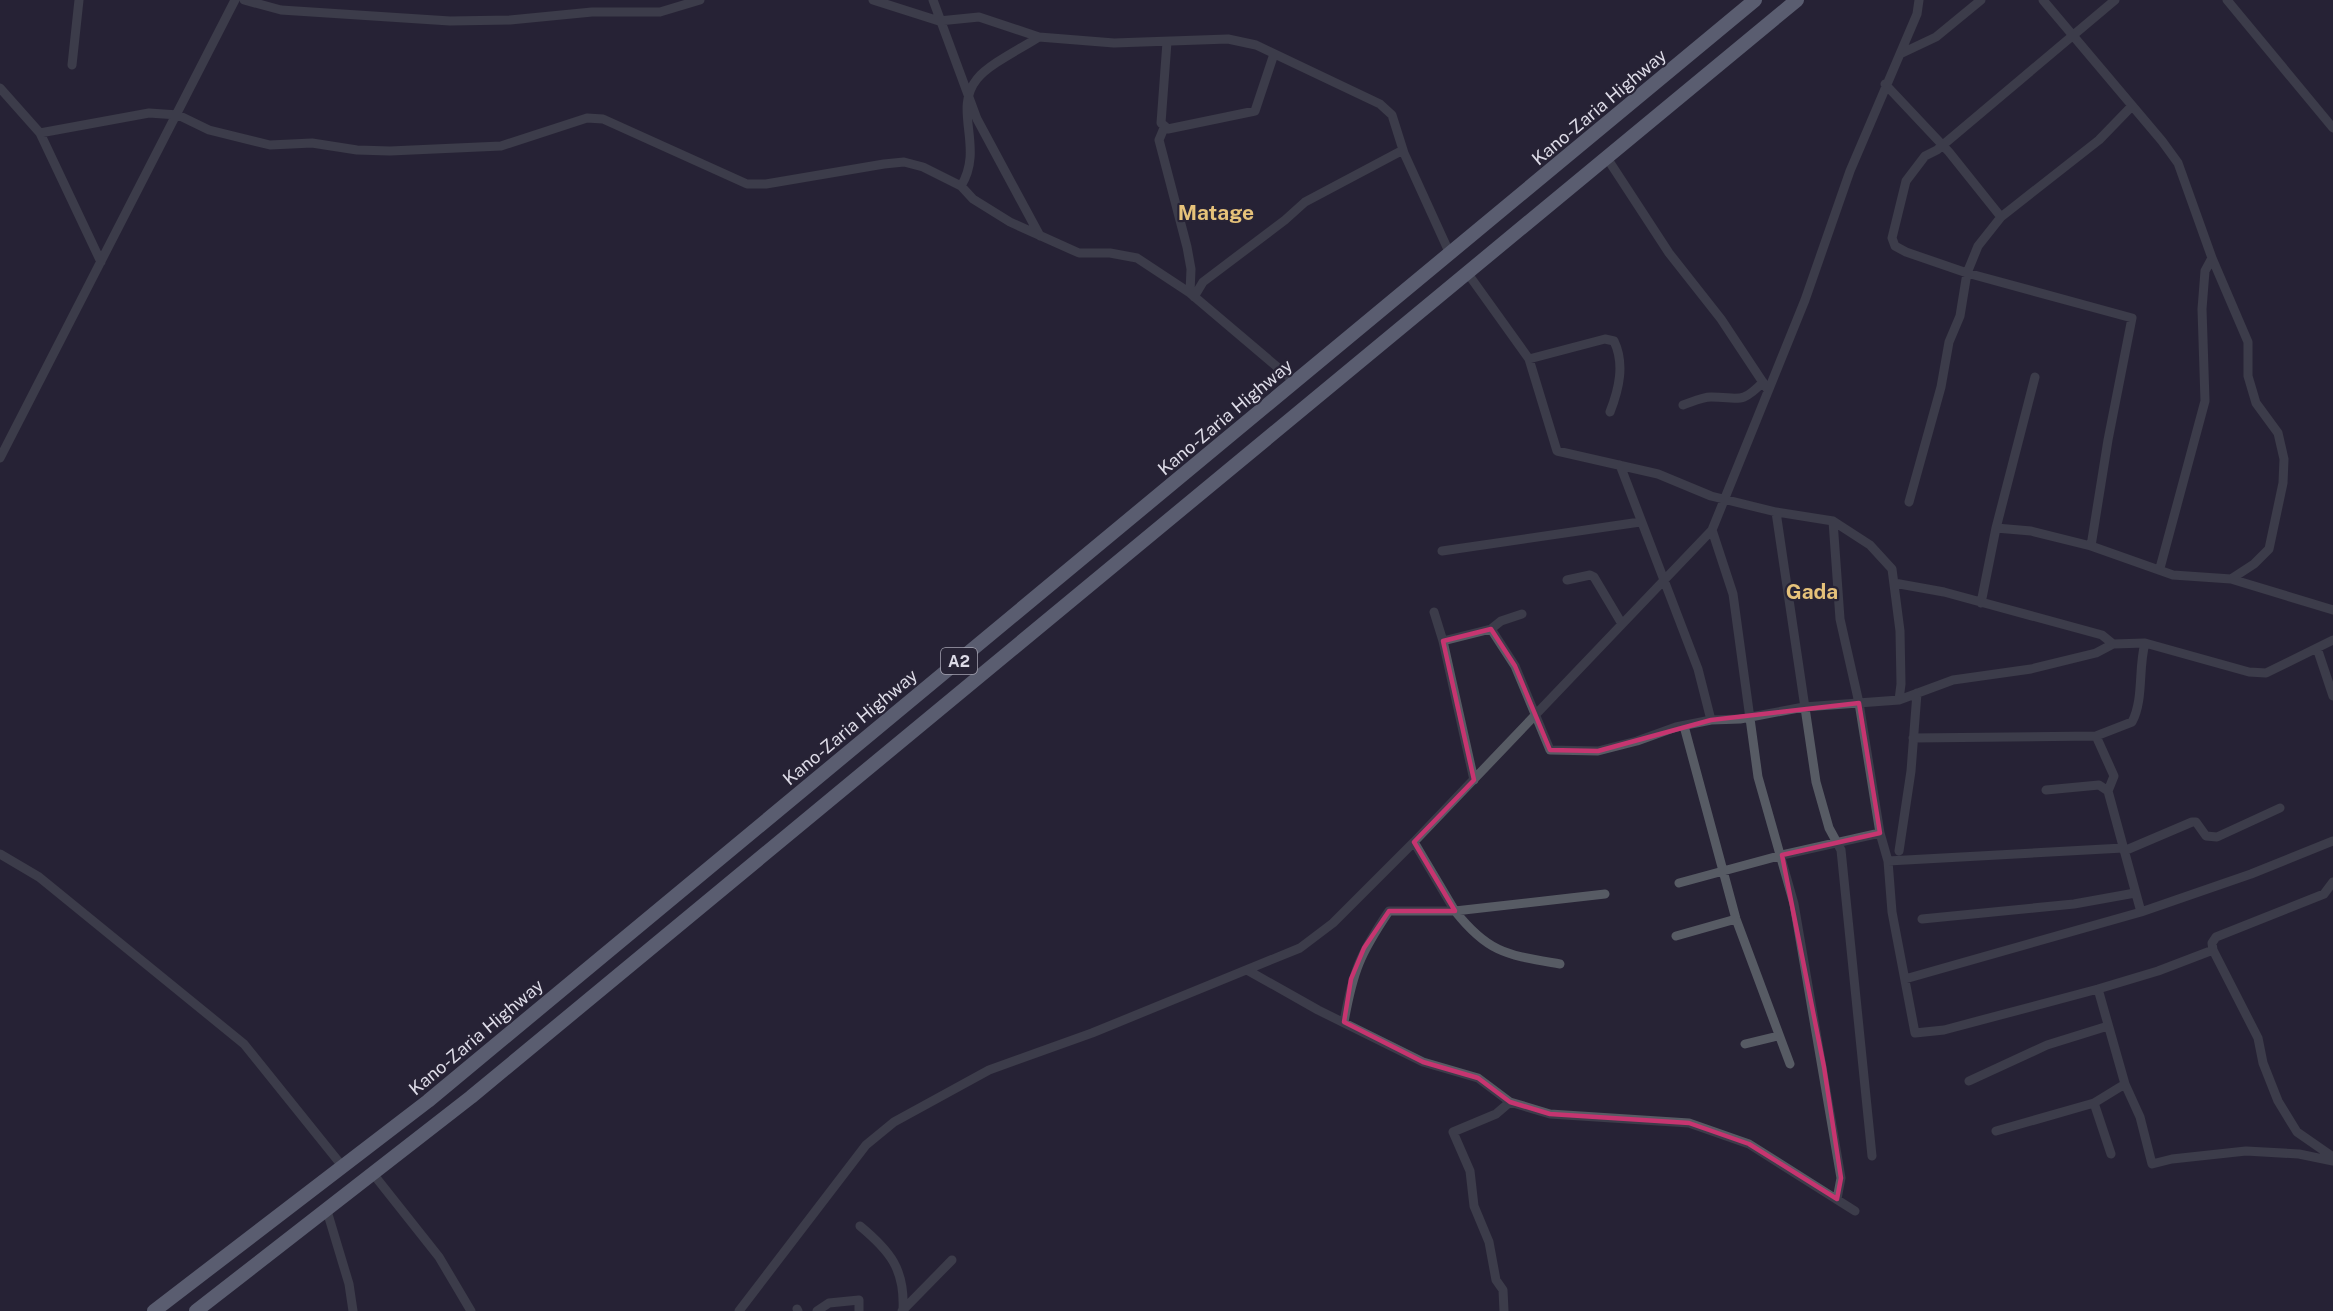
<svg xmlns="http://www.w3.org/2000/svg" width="2333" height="1311" viewBox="0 0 2333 1311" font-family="'Public Sans',sans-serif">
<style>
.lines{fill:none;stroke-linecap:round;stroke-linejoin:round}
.minor{stroke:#575b64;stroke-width:9}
.highway{stroke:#99a4b9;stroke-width:14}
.marked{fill:none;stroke:#c63570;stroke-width:4.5;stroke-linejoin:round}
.labels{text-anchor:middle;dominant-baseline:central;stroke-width:4.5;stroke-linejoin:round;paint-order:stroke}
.shield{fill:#272335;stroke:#a6a4b2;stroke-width:1.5}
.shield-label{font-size:16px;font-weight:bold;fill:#dddbe7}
.street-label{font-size:18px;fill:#dddbe7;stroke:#272335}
.quarter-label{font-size:21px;font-weight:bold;fill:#e6c27a;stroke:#272335}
</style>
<rect width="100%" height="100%" fill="#272335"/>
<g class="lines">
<path class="minor" d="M244 0 281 10 450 21 510 20 592 12H660L700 0
M873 0 939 21 979 17 1039 37 1114 43 1228 39 1256 45 1380 104 1392 115 1404 153 1450 254
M933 0 977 119 1040 236
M2043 0 2162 141 2178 163 2212 258 2248 342V376L2256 403 2278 433 2284 459 2283 483 2269 549 2254 564 2231 579
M2227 0 2333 128
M1167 42 1161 123 1168 129 1255 111 1274 54
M1900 54 1936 37 1981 0
M72 65 79 0
M1885 84 1949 152 2001 217
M0 88 40 133 149 113 178 115 209 130 270 145 312 143 357 150 390 151 501 146 587 118 603 119 747 184H766L884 164 904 162 923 167 961 186 973 199 1010 222 1079 253H1110L1137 258 1190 293 1295 382
M1164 128 1159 140 1187 247 1191 269 1190 293
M40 133 101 262
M1607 158 1669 253 1721 319 1768 390
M961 186C985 147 952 110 977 79 989 64 1022 48 1039 37
M1466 271 1529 359 1557 451 1658 474 1711 496 1776 512 1833 521 1870 545 1892 569 1900 631 1901 684 1899 700
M1194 297 1203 282 1285 220 1305 202 1403 150
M1529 359 1605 339 1614 341C1625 364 1619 389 1610 412
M1683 405C1692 402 1702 397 1711 397 1739 397 1741 405 1763 382
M0 458 235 0
M1620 465 1698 669 1711 720
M1909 502 1941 387 1949 342 1960 316 1967 273 1978 246 2001 217 2099 140 2131 107
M1776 512 1816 782 1829 828 1841 850 1872 1156
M1833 521 1840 619 1859 703 1880 833 1888 861 1892 912 1915 1033 1944 1030 2098 989 2158 971 2213 950
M1996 528 2031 531 2091 546 2173 575 2231 579 2333 610
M1712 530 1733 594 1758 777 1794 904 1841 1178 1837 1199
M2091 546 2108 440 2132 318 1967 273 1906 252 1895 246 1892 238 1906 181 1925 156 1937 150 2115 0
M1442 551 1640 522
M2160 568 2205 401 2202 309 2205 271 2212 258
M1567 580 1590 575 1594 577 1622 624
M1894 583 1944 592 2102 635 2113 644
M1981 603 1996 528 2035 377
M1434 612 1443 641 1474 780
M1491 629 1501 621 1522 614
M1443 641 1491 629 1515 666 1550 750 1598 751 1637 741 1676 727 1711 720 1740 719 1804 707 1899 700 1953 680 2031 669 2096 653 2113 644 2145 643 2249 672 2266 673 2333 640
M2317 648 2333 696
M1684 726 1736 919 1790 1064
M2096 736 2132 722C2144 699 2138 669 2145 643
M1913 738 2096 736 2114 776 2108 791 2141 912
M2046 790 2099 785 2108 791
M1899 851 1911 771 1917 693
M2124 851 2192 822H2196L2206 836 2217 837 2280 808
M0 854 39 877 244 1044 343 1167
M1888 861 2123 848
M2333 882 2324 894 2216 937 2212 943 2213 950 2258 1038 2263 1063 2278 1101 2297 1132 2333 1157
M1679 883 1782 855 1880 833
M1922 919 2074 904 2135 893
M1676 936 1736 919
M1560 964C1508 955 1489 954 1455 911L1605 894
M1247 970 1318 1010 1423 1062 1478 1078 1510 1102 1550 1114 1689 1123 1749 1144 1855 1211
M1905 979 2141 912 2251 874 2333 841
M2098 989 2125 1084 2140 1117 2152 1164 2172 1159 2246 1151 2299 1154 2333 1161
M1344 1022C1353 971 1360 954 1389 911H1455L1414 842
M1745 1044 1778 1036
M1969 1081 2047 1045 2108 1026
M2094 1103 2111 1154
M1996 1131 2094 1103 2125 1084
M374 1175 439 1257 471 1311
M327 1211 349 1284 353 1311
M860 1226C890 1251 905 1269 903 1310
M797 1309 798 1311
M739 1311 866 1145 894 1122 989 1070 1092 1033 1300 948 1333 923 1414 842 1712 530 1805 300 1850 171 1917 14 1919 0
M817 1311 829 1303 859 1300V1311
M902 1311 952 1260
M1504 1311 1503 1290 1496 1280 1489 1242 1474 1206 1470 1171 1453 1132 1496 1114 1510 1102"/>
<path class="highway" d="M154 1311 428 1101 1755 0
M196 1311 471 1097 1797 0"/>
</g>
<path d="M0 0H2333V1311H0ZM1491 629 1515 666 1550 750 1598 751 1711 720 1859 703 1880 833 1782 855 1824 1067 1841 1178 1837 1199 1749 1144 1689 1123 1550 1114 1510 1102 1478 1078 1423 1062 1344 1022 1351 979 1364 948 1389 911H1455L1414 842 1474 780 1443 641Z" fill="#272335" fill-opacity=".55" fill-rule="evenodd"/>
<path class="marked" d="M1491 629 1515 666 1550 750 1598 751 1711 720 1859 703 1880 833 1782 855 1824 1067 1841 1178 1837 1199 1749 1144 1689 1123 1550 1114 1510 1102 1478 1078 1423 1062 1344 1022 1351 979 1364 948 1389 911H1455L1414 842 1474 780 1443 641Z"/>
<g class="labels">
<rect class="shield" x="941" y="648" width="36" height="26" rx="4.5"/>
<g class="shield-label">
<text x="959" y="661">A2</text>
</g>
<g class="street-label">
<text transform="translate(1599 107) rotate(-40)">Kano-Zaria Highway</text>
<text transform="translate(1225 417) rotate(-40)">Kano-Zaria Highway</text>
<text transform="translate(850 727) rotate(-40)">Kano-Zaria Highway</text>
<text transform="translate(476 1037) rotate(-40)">Kano-Zaria Highway</text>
</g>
<g class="quarter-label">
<text x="1216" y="212">Matage</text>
<text x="1812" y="591">Gada</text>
</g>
</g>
</svg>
